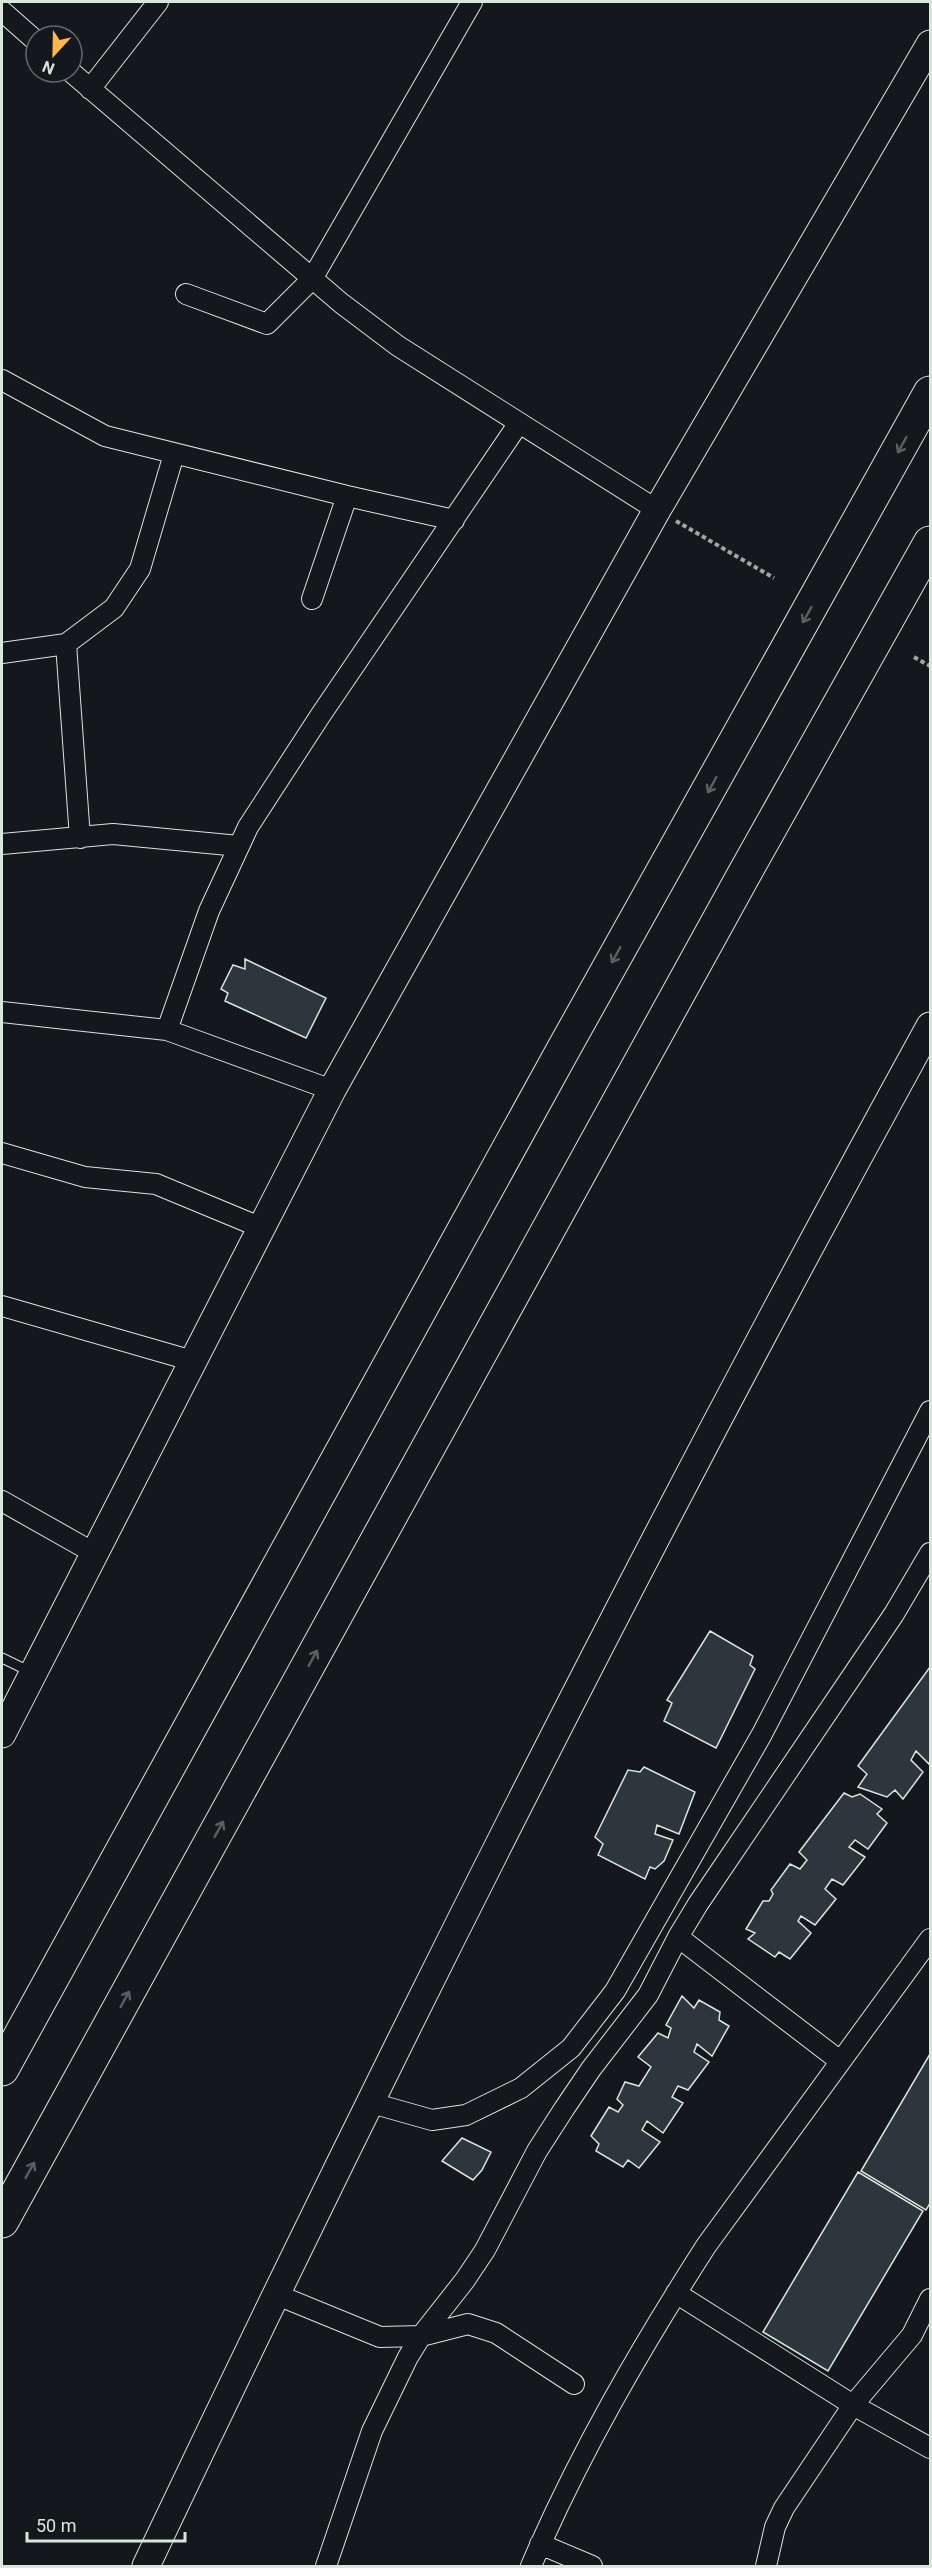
<svg xmlns="http://www.w3.org/2000/svg" width="932" height="2568" viewBox="0 0 932 2568" font-family="Roboto,sans-serif">
<style>
.building{fill:#2c363c;stroke:#d8e6dc;stroke-width:1.5}
.lines{fill:none;stroke-linecap:round;stroke-linejoin:round}
.lane-casing{stroke:#d8e6dc;stroke-width:11}
.street-casing{stroke:#d8e6dc;stroke-width:22}
.secondary-casing{stroke:#d8e6dc;stroke-width:29}
.highway-casing{stroke:#d8e6dc;stroke-width:35}
.path{stroke:#9da8a2;stroke-width:4;stroke-dasharray:4.5 3;stroke-linecap:butt}
.lane{stroke:#14181c;stroke-width:9}
.street{stroke:#14181c;stroke-width:20}
.secondary{stroke:#14181c;stroke-width:27}
.highway{stroke:#14181c;stroke-width:33}
.oneway{stroke:#59605f}
</style>
<rect width="100%" height="100%" fill="#14181c"/>
<path class="building" d="M245 959 326 998 306 1038 225 1001 228 993 221 989 233 965 245 969Z
M710 1631 753 1656 750 1665 755 1669 716 1748 664 1721 672 1703 667 1700Z
M930 1667V1761L929 1764 916 1751 911 1760 923 1772 903 1799 895 1790 887 1797 858 1787 867 1774 858 1766Z
M644 1767 695 1792 679 1834 657 1825 655 1834 673 1840 664 1861 655 1869 650 1867 645 1879 598 1855 603 1844 595 1837 628 1770 640 1772Z
M844 1793 852 1797 860 1794 882 1809 877 1814 887 1823 868 1849 855 1840 849 1847 865 1857 843 1885 832 1879 825 1889 836 1899 815 1925 801 1916 798 1921 811 1933 790 1959 779 1952 775 1957 748 1939 755 1933 746 1929 763 1901H769L773 1894 771 1890 790 1864 800 1869 807 1860 799 1852Z
M682 1996 694 2008 699 2000 720 2012 719 2020 729 2026 712 2056 697 2044 694 2052 709 2062 688 2090 678 2086 672 2097 683 2103 663 2133 647 2121 642 2130 660 2142 639 2168 628 2160 623 2167 596 2151 599 2144 591 2136 609 2107 618 2112 623 2105 617 2099 625 2082 639 2086 651 2067 638 2057 658 2033 668 2038 671 2028 666 2025Z
M930 2054V2203L926 2210 861 2171Z
M462 2138 491 2152 482 2170 473 2180 442 2161Z
M858 2172 923 2211 828 2371 763 2332Z"/>
<g class="lines">
<g class="lane-casing">
<path id="lane" d="M2 1658 31 1672"/>
</g>
<g class="street-casing">
<path id="street" d="M2 11 36 41
M71 72 341 303 398 346 657 510
M90 89 158 2
M186 294 267 324 312 279 472 2
M2 380 105 436 347 496 454 520
M312 599 347 496
M66 644 80 838
M2 653 66 644 114 608 140 569 174 454
M2 844 113 834 239 846
M2 1012 167 1030 332 1090
M167 1030 209 911 248 827 320 716 519 423
M2 1153 85 1177 156 1184 262 1228
M2 1306 193 1361
M2 1501 94 1553
M678 1937 840 2061
M368 2102 432 2120 466 2115 521 2088 571 2048 615 1991 762 1734 930 1411
M676 2293 853 2405 930 2448
M275 2294 380 2337 421 2336 468 2324 496 2333 574 2384
M540 2544 592 2566
M326 2566 372 2431 408 2357 421 2336 465 2280 485 2250 537 2151 564 2109 591 2069 648 1995 678 1937 698 1904 894 1614 930 1553
M531 2566C579 2454 640 2349 706 2246L930 1939
M766 2566 775 2527 784 2508 853 2405 912 2335 930 2299"/>
</g>
<g class="secondary-casing">
<path id="secondary" d="M2 1734 332 1090 657 510 930 44
M146 2566C393 2045 652 1531 930 1026"/>
</g>
<g class="highway-casing">
<path id="highway" d="M2 2069 563 1050 930 393
M2 2221 742 878 930 543"/>
</g>
<path class="path" d="M676 521 774 578
M914 657 930 666"/>
<use href="#lane" class="lane"/>
<use href="#street" class="street"/>
<use href="#secondary" class="secondary"/>
<use href="#highway" class="highway"/>
</g>
<defs><path id="oneway-shaft" d="M-6 0H5M1.5-3L5.5 0L1.5 3" fill="none" stroke-width="1.6" stroke-linecap="round" stroke-linejoin="round" transform="scale(1.5)"/></defs>
<g class="oneway">
<use href="#oneway-shaft" transform="translate(902 445) rotate(119)"/>
<use href="#oneway-shaft" transform="translate(807 615) rotate(119)"/>
<use href="#oneway-shaft" transform="translate(712 785) rotate(119)"/>
<use href="#oneway-shaft" transform="translate(616 955) rotate(119)"/>
<use href="#oneway-shaft" transform="translate(313 1658) rotate(-61)"/>
<use href="#oneway-shaft" transform="translate(219 1829) rotate(-61)"/>
<use href="#oneway-shaft" transform="translate(125 1999) rotate(-61)"/>
<use href="#oneway-shaft" transform="translate(30 2170) rotate(-61)"/>
</g>
<rect width="932" height="2568" fill="none" stroke="#d8e6dc" stroke-width="6"/>
<g transform="translate(54 54) rotate(202)"><circle r="28" fill="#14181c" stroke="#626a69" stroke-width="1.5"/>
<path d="M0-4.5L10 22L0 15L-10 22Z" fill="#ffb74d"/>
<text y="-9" font-size="16" font-weight="bold" text-anchor="middle" fill="#d8e6dc">N</text>
</g>
<path d="M27 2532v9h158v-9" fill="none" stroke="#d8e6dc" stroke-width="3"/>
<text x="36" y="2532" font-size="18" fill="#d8e6dc" stroke="#14181c" stroke-width="4.5" paint-order="stroke">50 m</text>
</svg>
